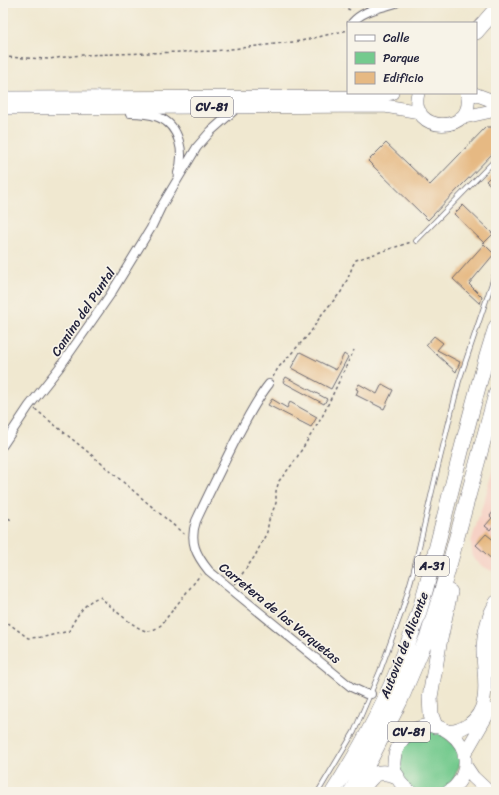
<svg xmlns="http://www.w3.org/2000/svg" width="499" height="795" viewBox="0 0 499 795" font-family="Sriracha,sans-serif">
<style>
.built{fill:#f6d1c5}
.green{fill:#74ca8e;stroke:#4b7664}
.building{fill:#e6b983}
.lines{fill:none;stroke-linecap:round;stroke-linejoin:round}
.service-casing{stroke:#6a676f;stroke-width:5.5}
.minor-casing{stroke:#6a676f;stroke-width:10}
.primary-casing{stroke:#6a676f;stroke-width:14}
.motorway-casing{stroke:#6a676f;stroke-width:16}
.path{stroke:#6a676f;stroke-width:1.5;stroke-dasharray:3 3;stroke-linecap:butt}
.service{stroke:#fff;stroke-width:4}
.minor{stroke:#fff;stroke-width:8}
.primary{stroke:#fff;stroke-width:13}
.motorway{stroke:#fff;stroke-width:15}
.labels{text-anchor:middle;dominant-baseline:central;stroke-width:3.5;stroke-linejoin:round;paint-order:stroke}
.shield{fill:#f7f3e8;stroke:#62616f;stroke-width:1}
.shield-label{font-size:12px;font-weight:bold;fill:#22223b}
.street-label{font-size:13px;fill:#22223b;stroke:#f7f3e8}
</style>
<rect width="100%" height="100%" fill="#f7f3e8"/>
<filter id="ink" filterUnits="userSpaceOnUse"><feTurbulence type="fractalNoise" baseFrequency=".025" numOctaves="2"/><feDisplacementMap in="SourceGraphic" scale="8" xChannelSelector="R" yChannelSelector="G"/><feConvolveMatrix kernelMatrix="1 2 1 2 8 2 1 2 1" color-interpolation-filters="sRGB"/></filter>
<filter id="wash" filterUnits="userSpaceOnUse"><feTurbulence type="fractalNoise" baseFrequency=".012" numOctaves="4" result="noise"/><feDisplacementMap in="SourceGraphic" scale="16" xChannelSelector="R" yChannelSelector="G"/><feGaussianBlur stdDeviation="0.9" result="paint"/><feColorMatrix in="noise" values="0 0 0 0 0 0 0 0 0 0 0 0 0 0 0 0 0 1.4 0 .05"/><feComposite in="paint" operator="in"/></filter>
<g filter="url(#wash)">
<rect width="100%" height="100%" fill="#f0e8d0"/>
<path class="built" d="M496 463V573L482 566 473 558 471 542Z"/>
<path class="green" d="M435 726 464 755 448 792H411L399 780V743Z"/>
<g id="blocks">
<path class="building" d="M486 127H496V150L428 220 368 161 386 143 430 185Z
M496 171V190L486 181Z
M463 205 493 234 484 243 454 214Z
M484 244 494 254 469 284 482 297 480 304 453 279Z
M434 336 443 343 437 350 460 362 456 372 426 345Z
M300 352 336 370 344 354 348 357 331 389 291 368Z
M286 377 327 399 324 404 283 382Z
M359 384 377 394 382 384 393 390 384 409 356 395 358 390 356 389Z
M272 399 287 408 290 402 317 417 311 427 268 405Z
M496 508V522L490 530 485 526 492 518 490 516Z
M486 534 496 542V563L476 545Z"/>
</g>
</g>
<g filter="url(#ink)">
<use href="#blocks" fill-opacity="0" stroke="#6a676f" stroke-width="1"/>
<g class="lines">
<g class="service-casing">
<path id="service" d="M416 241 496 159
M318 792 354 732 380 671 402 611 413 573 434 483 459 381 496 271"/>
</g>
<g class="minor-casing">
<path id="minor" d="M352 23C363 10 380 8 396 3
M130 113C139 113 150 114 158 117 180 125 185 154 178 173
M269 384C256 400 247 419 237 437 223 465 209 493 196 521 189 542 196 555 209 571L351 687 366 694H371
M3 445 29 406 59 368 110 295 151 228 161 207 197 147 211 131 238 107"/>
</g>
<g class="primary-casing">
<path id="primary" d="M418 93C407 135 478 135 467 93
M472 93 496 102
M3 98 366 97 392 93
M3 108 385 106 420 112
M460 118 496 110
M493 671V641L496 625
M447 731C456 732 461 729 468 725 494 707 482 673 483 647 484 631 488 616 496 602
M464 755 490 710
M465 765 473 777 489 792
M411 792C370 767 411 705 450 733 458 739 464 748 465 758 466 772 460 784 448 792"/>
</g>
<g class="motorway-casing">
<path id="motorway" d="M476 32 496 9
M435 726 431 715 430 697 439 644 450 592
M361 791C372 775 376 768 397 776
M333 792C366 741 394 685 414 627 426 593 434 557 443 522 460 457 475 391 496 327
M351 792 371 758 400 701 428 635 447 573 496 394"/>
</g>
<path class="path" d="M318 3 340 6 353 11
M3 57 48 59 82 55 214 51 301 41 348 30
M273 377 278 368 310 333 322 314 341 292 348 278 353 265 356 260 411 242
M35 409 88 452 185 535
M3 515 13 521
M235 584 255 556 267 532 269 520 276 503V491L279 481 294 462 322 417 354 350
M3 619 28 638 44 637 69 631C75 618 85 601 100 597 109 605 136 630 147 631 153 631 157 628 161 625L201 574"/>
<use href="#service" class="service"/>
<use href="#minor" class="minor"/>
<use href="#primary" class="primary"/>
<use href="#motorway" class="motorway"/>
</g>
</g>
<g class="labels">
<g class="shield">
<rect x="191" y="97" width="42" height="20" rx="3"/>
<rect x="415" y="556" width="34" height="20" rx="3"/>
<rect x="388" y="722" width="42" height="20" rx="3"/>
</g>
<g class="shield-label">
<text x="212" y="107">CV-81</text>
<text x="432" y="566">A-31</text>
<text x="409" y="732">CV-81</text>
</g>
<g class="street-label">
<text transform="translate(83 312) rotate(-56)">Camino del Puntal</text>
<text transform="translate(280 613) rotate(39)">Carretera de las Varquetas</text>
<text transform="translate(404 645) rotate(-69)">Autovía de Alicante</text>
</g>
</g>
<rect width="499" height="795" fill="none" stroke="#f7f3e8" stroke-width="16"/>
<rect x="347" y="22" width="130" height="72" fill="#f7f3e8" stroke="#a29fa3"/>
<rect x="355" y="35" width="20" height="6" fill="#ffffff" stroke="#a29fa3"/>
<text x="383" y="42" font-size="12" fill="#22223b">Calle</text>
<rect x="355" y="52" width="20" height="12" fill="#74ca8e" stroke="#a29fa3"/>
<text x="383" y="62" font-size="12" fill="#22223b">Parque</text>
<rect x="355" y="72" width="20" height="12" fill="#e6b983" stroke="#a29fa3"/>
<text x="383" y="82" font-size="12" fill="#22223b">Edificio</text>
</svg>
